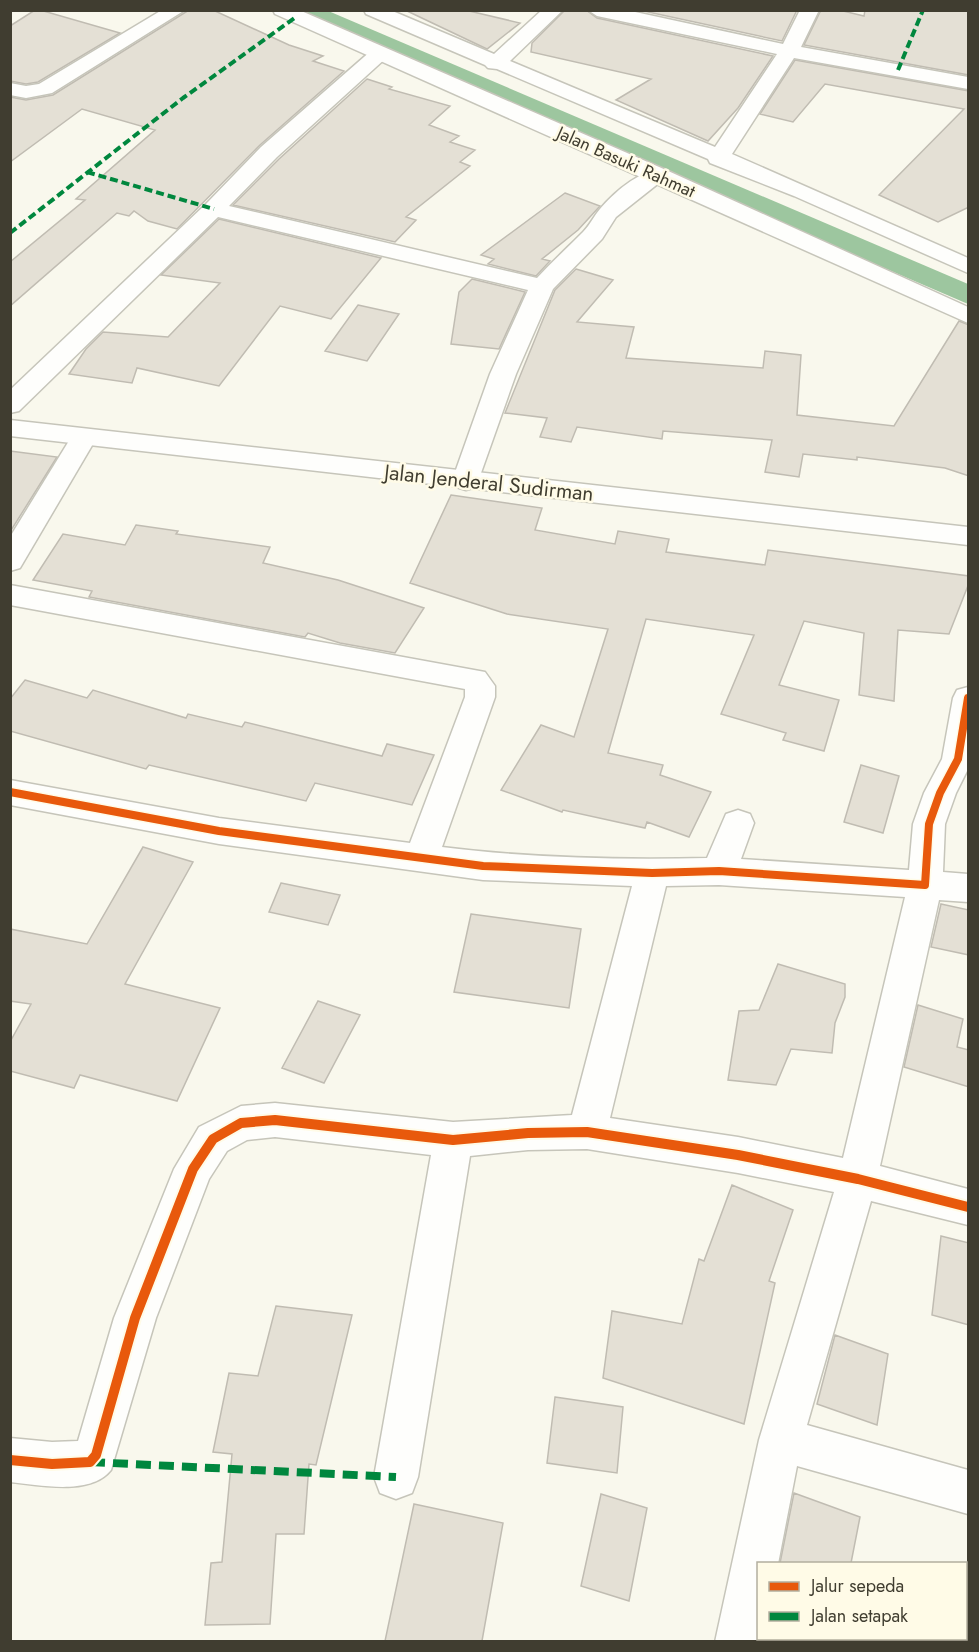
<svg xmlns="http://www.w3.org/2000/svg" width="979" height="1652" viewBox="0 0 979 1652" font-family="Jost,sans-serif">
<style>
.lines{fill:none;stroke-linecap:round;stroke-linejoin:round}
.canal{fill:#9dc69f;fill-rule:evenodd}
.building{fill:#e4e0d5;stroke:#c0bcb2;stroke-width:1.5}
.minor-casing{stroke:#c6c5ba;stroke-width:3}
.tertiary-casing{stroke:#c6c5ba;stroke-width:3}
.secondary-casing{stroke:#c6c5ba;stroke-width:3}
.trunk-casing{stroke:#c6c5ba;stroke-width:3}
.minor{fill:#fefefc;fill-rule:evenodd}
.tertiary{fill:#fefefc;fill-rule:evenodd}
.secondary{fill:#fefefc;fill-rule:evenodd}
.trunk{fill:#fefefc;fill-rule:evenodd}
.quiet-far1{stroke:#00873e;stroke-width:4;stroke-dasharray:8 4;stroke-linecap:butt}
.quiet{stroke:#00873e;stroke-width:8;stroke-dasharray:15 8;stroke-linecap:butt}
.cycleway-far1-casing{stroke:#fffbe7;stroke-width:11}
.cycleway-casing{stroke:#fffbe7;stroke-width:14}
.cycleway-far1{stroke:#e8590c;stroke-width:8}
.cycleway{stroke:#e8590c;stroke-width:10}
.labels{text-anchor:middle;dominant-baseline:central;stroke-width:5;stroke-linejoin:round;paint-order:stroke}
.far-street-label{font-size:18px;fill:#403d30;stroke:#fffbe7}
.street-label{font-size:21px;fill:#403d30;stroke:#fffbe7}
</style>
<rect width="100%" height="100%" fill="#f9f8ed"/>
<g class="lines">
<path class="canal" d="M292 10H326L968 284V304L295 15Z"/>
</g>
<path class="building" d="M35 10H40L120 33 38 82 26 84 10 81V26Z
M189 10H213L289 45 323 56 313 61 344 71 260 145 177 229 148 221 134 211 129 216 117 213 10 306V262L85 200 76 199 155 130 82 109 10 162V97L26 100 53 95Z
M405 10H465L520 23 487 49Z
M565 10H586L597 18 773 56 738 108 708 141 616 100 651 79 531 52 532 43Z
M639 10H797L782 41Z
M821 10H839L864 16 865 10H969V75L804 45Z
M795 60 969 91V207L938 222 879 195 964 109 825 84 793 122 760 114Z
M367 79 392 87 389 89 450 106 429 125 459 136 450 142 475 150 460 162 470 166 406 217 416 220 395 242 233 205 279 159Z
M565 193 600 206 578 230 542 259 550 261 536 276 488 264 494 259 481 255Z
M219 219 381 258 331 319 280 306 219 386 137 368 132 383 69 374 86 349 103 332 168 337 220 283 161 275Z
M576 269 613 280 577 322 634 327 626 358 763 368 765 351 801 355 797 415 894 426 959 321 969 325V476L945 468 857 457V460L803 454 799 477 765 472 772 440 663 431 662 439 577 427 571 442 540 437 547 418 505 413 555 290Z
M472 279 525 292 499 349 451 344 459 292Z
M358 305 399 314 367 361 325 351Z
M10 451 57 457 10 532Z
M451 495 542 508 535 530 615 544 618 531 669 539 666 552 765 565 768 550 969 576V583L949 634 898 630 894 701 859 695 864 633 804 621 779 685 839 700 824 751 783 740 786 733 721 714 754 635 646 619 608 753 663 765 660 775 711 792 689 837 647 822 645 828 563 810 562 812 501 790 541 725 574 737 608 629 507 614 410 583Z
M136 525 178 531 176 534 270 547 263 563 338 580 424 608 395 653 340 643 308 633 305 637 89 597 92 591 33 580 63 534 125 545Z
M25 680 87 698 93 690 186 718 188 714 242 727 245 722 382 756 387 744 434 755 412 805 315 783 306 801 149 765 146 769 10 731V699Z
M861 765 899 776 883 833 844 822Z
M143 847 193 862 125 984 220 1008 177 1101 80 1075 74 1088 10 1071V1042L31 1004 10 1001V929L87 944Z
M281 883 340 895 328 925 269 912Z
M941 904 969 910V955L931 947Z
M471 914 581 929 569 1008 454 992Z
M778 964 845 984V997L835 1023 832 1053 791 1049 776 1085 728 1080 739 1011 759 1010Z
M318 1001 360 1015 324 1083 282 1068Z
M918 1005 963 1019 957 1047 969 1050V1087L904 1067Z
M732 1185 793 1210 769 1281 775 1283 744 1424 603 1378 612 1311 682 1324 699 1259 704 1261Z
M941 1236 969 1243V1325L932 1315Z
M276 1306 352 1315 316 1465 309 1464 304 1534H276L270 1624 205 1625 211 1563 222 1562 232 1454 213 1452 229 1373 258 1376Z
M835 1335 888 1354 877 1425 817 1404Z
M555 1397 623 1407 617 1473 547 1463Z
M794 1493 860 1517 851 1563H780Z
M601 1494 647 1508 629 1601 581 1586Z
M414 1504 503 1523 482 1641H385Z"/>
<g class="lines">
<g class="minor-casing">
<path id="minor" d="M162 10H185L52 93 26 98 10 95V83L26 86 39 84Z
M364 10H390L494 54 542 10H563L510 61 715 147 777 54 597 16 588 10H626L783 44 800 10H819L801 47 968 77V89L794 58 732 154 968 258V273L794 196 710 163 708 159 497 69 488 68 485 65 366 14Z
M379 48 386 50 389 54 386 58 277 157 229 206 537 278C552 262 568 247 583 232 590 225 594 216 600 209 613 193 645 165 666 170L669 175 616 217 602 239 553 289 516 374 476 487 466 490 456 487 452 481 490 374 528 290 218 217 19 411 10 413V390L206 204 261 147 372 50Z
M10 585 485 672 495 686V697L442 847C529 858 619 860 707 858L726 814 738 810 750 814 754 823 741 859 909 870 913 824 924 793 942 759 953 698 957 690 968 687V769L956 793 945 824 943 872 968 874V902L939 900 880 1166 968 1189V1225L871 1201 807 1425 968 1470V1514L797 1466 778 1564H758V1638H762V1642H715L759 1440 834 1192 738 1173 587 1149 528 1150 470 1156 418 1477 412 1493 396 1499 380 1493 374 1477 431 1155 275 1137 247 1140 227 1151 209 1179 156 1318 111 1470C90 1496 40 1485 10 1482V1438L52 1442 78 1441 114 1318 174 1169 199 1127 241 1106 275 1103 453 1122 572 1115 632 886 483 880 219 844 10 805V780L219 818 410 843 465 697V689L10 605ZM719 885 905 897 843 1158 738 1137 610 1118 666 886Z"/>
</g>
<g class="tertiary-casing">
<path id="tertiary" d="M84 429 93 431 97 437 20 568 10 571V537L75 431Z"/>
</g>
<g class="secondary-casing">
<path id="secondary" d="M273 10H299L666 170 968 307V323L275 14Z"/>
</g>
<g class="trunk-casing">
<path id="trunk" d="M10 420 968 527V545L10 436Z"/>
</g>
<use href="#minor" class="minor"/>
<use href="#tertiary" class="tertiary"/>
<use href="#secondary" class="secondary"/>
<use href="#trunk" class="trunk"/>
<path class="quiet-far1" d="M898 70 923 10
M87 172 214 209
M10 233 183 98 296 17"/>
<path class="quiet" d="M90 1462 396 1477"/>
<g class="cycleway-far1-casing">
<path id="cycleway-far1" d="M10 792 219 831 483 866 652 873 719 871 925 885 929 824 940 793 958 759 968 698"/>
</g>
<g class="cycleway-casing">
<path id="cycleway" d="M10 1460 52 1464 90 1462 96 1455 135 1318 193 1169 213 1139 241 1123 275 1120 453 1140 528 1133 587 1132 738 1155 858 1179 968 1207"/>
</g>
<use href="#cycleway-far1" class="cycleway-far1"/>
<use href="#cycleway" class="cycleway"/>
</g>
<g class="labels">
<g class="far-street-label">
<text transform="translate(626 162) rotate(24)">Jalan Basuki Rahmat</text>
</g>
<g class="street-label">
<text transform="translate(489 483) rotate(6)">Jalan Jenderal Sudirman</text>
</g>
</g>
<rect width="979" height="1652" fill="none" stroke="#403d30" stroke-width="24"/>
<rect x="757" y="1562" width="210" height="78" fill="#fffbe7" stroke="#b3af9e" stroke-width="1.5"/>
<rect x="769" y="1582" width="30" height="9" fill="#e8590c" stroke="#b3af9e" stroke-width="1.5"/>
<text x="811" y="1592" font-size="18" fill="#403d30">Jalur sepeda</text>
<rect x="769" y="1612" width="30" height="9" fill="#00873e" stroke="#b3af9e" stroke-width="1.5"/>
<text x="811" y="1622" font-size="18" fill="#403d30">Jalan setapak</text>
</svg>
